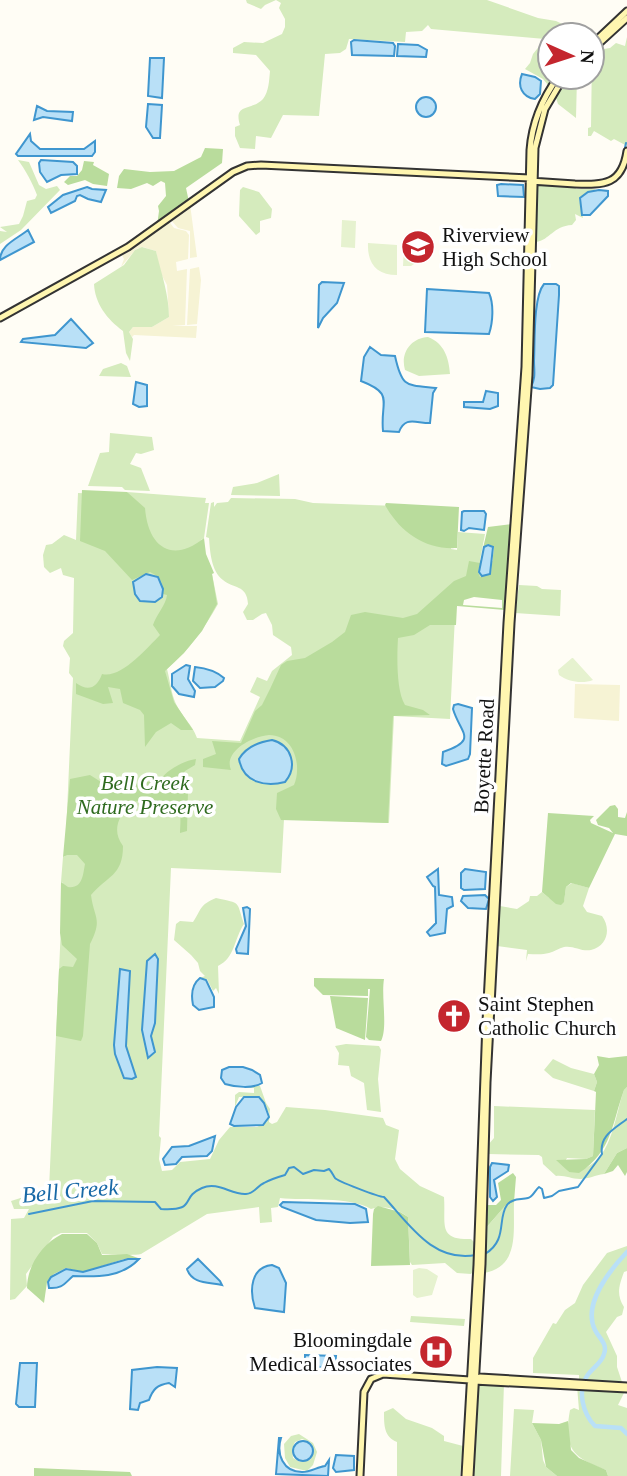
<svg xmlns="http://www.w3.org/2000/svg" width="627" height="1476" viewBox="0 0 627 1476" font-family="Georgia,serif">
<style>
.farmland{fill:#f6f3d4}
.green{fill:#d5ebbd;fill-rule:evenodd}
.forest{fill:#b9dc9c;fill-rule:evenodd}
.pitch{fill:#e6f2cf}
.water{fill:#b9e0f7;stroke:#3f96cf;stroke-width:2}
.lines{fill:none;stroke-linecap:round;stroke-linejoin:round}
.stream{stroke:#3f96cf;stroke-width:2}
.river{stroke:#b9e0f7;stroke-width:4.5}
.secondary-casing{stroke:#333;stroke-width:9}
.secondary{stroke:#fff6b0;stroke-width:5}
.labels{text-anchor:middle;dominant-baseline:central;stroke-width:7;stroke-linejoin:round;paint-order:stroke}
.poi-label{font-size:21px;fill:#111;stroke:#fff;text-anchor:start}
.street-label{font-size:21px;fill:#111;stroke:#fff}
.park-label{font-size:21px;font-style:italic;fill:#2f6b1f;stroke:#fff}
.water-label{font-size:23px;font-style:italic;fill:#1768a6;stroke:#fff}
</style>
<rect width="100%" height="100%" fill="#fffdf5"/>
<path class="farmland" d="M190 204 197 257 190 258V231L178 228 170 219Z
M168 220 174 228 186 231 189 235 188 259 176 262 177 271 187 269 185 325 172 326H197L196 338 134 335 132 337 129 332 133 327H152L169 317 167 285 160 272 156 251 143 247 136 249 121 267 124 259 121 253Z
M199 267 201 280 197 324 187 325 190 269Z
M575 684 620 685 619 721 574 718Z"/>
<path class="green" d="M246 0H487L538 18 556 21 573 29 584 30 583 35H550V77H554L548 85 543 79 525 69 530 63 533 54 545 39 431 29 428 25 422 31 406 32 405 42 349 39 346 49 340 53 325 54 319 116 283 115 271 138 256 136 255 149 240 148 235 136V127L240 125C233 103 252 111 263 99 269 91 269 81 270 71L256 55 233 53V48L244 42 263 43 282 34 285 27V19L279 8 281 3 276 0 265 5 261 9 247 3Z
M627 37V146L614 139 611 141 594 131 591 136H588V128L591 127 592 56 599 52 598 50 610 48 616 43 625 46Z
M569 77H577L576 118 558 104 555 95Z
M18 160 29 162 39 185 46 189 57 186 60 190 21 230 0 244V231L7 232 0 227 19 224 23 216 27 201 35 199 37 195C33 184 25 169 18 160Z
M538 183 575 185 576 189H596L579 198 583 218 575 214 576 220 572 225C553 226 550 240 536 242Z
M243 187 259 192 272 209 271 218 260 221V232L256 235 239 216 240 190Z
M142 247 156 251C161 273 169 294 169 317L152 327H133L129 332 133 339 130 361 126 353 123 331C107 319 95 304 94 284L124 265 135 250Z
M428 337C444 343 449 358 450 374L419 376 405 370C400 353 411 338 428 337Z
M121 363 127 366 131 377 99 376 103 369Z
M110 433 152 437 154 450 141 454 136 453 130 464 141 468 150 491 125 490 122 487 88 486 100 453 109 452Z
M279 474 280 496 231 495 233 487 257 483Z
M127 492 206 498 205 503H209L204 538 201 540V560L212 574 218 604C204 629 189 650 167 669 170 680 171 693 176 704 182 717 192 724 197 738L240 741 260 697 250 692 257 677 267 681 272 671 292 655 291 647 273 635 272 625 266 613 262 614 253 620H247L243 612 248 604C247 584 233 589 223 580 211 571 210 551 209 538L206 537 211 503 214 502V507L217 503 228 502 231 498 295 499 313 503 453 508 451 549 457 550 458 532 485 534 480 560 505 562 504 597 456 595 450 719 394 716 389 823 284 819 281 873 171 868 159 1136 161 1138 159 1159 162 1171 172 1170 180 1162 210 1159 219 1140 230 1127H257L267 1122 269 1113 260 1096 239 1097 235 1107V1095L239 1092 254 1093V1088L227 1086H260L266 1103 270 1109 269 1122 272 1124 277 1122 286 1107 325 1110 383 1118 386 1125 399 1130 395 1159 400 1169 420 1186 444 1197C446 1224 437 1240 471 1239L474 1242V1271L471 1274 457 1273 445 1263 412 1265 410 1262 408 1217C396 1208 384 1205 371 1209 350 1196 304 1201 280 1198L278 1207 271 1208 272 1222 260 1223 259 1207 207 1214 141 1254C132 1256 113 1254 102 1254L97 1243 87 1233H61L53 1237 26 1274 27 1286 15 1299 10 1300 11 1219 24 1218 29 1209H14L11 1201 49 1189 63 883 61 882 63 857 65 856 73 678 69 673 70 658 63 646 64 641 73 633 74 578 63 575 61 568 50 573 44 567 43 555 46 545 52 544 64 535 76 540 78 493 129 495Z
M519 585 537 586 542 589 561 590 560 616 515 613Z
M572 883 589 888 583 906 587 912 602 916C611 928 608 946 591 950 582 952 573 945 564 947 559 948 554 952 549 953 542 955 534 954 528 954L526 961 527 950 497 946 500 906 517 909 529 901 530 896H537L542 892 549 898 564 901 566 887Z
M216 898C242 904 236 900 244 924 234 939 235 958 218 966L219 994 216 988 213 991 207 979 200 978 205 976 200 971 198 963 191 955 174 940 176 924 180 921 193 922C202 909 199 905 216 898Z
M346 1044 379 1046 381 1050 378 1079 381 1112 367 1110 364 1083 351 1076 349 1066 338 1065 339 1053 335 1046Z
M553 1059 571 1068 594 1074 597 1082 594 1091 553 1078 544 1070Z
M627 1087V1148L617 1153 604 1174C595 1175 589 1179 580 1179 571 1179 565 1175 556 1176L543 1164 542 1157 539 1155 488 1154V1145L494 1138V1106L595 1110 593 1156 586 1159 567 1158 563 1165 569 1172C574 1171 580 1170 585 1168 613 1156 615 1114 624 1090Z
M514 1202C513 1232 520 1266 484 1273L486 1228 505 1206Z
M627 1246V1271L624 1272C619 1286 616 1294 624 1307L622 1315 617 1317 606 1332 617 1356V1367L623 1385 579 1381V1375L533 1373V1358L553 1323 556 1324 565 1310 575 1303 583 1285 607 1253Z
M411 1316 465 1319 464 1326 410 1322Z
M504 1383 501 1476H471L475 1386Z
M577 1386 627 1387 618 1405 627 1408V1476H608L606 1470C572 1457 563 1448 570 1410L574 1408 579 1410Z
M393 1408 406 1419 432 1428 444 1436V1441L463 1446 460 1476H397V1442C384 1437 384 1425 384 1412Z
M514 1409 534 1410 532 1423 541 1440 543 1460 546 1467 557 1476H510Z
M299 1434 313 1443 317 1452 313 1465 307 1471 290 1467 285 1458 284 1444 291 1436ZM302 1439 310 1442 314 1452 310 1460 300 1462 293 1458 292 1449 295 1442Z"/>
<path class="forest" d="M205 148 223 149 222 163 186 188 189 202 157 226 159 211 158 206 166 196 165 183 161 181 153 186 147 183 131 189 117 188 119 176 124 169 150 172 174 171 201 157Z
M84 161 94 162 93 165 109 174 107 186 93 184 85 180 68 185 64 182 70 176H77L82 170Z
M82 490 127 492 145 508C148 547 172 564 204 538L206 554 214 573 212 574 217 604 202 631 184 653 165 671 174 702 193 730H181L171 723 156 732 145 747 144 715 140 710 123 703 120 689 108 687 113 703 103 704 76 694V683C88 692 97 688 102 674 121 679 147 648 160 635L153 625C156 615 166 605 167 595L163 594C164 583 160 577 150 572L132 580 105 551 80 541Z
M386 503 459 507 457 548C425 550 400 532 385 505Z
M513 524 505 610 457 606 456 625H430L414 635 398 638C397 654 396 691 405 705L423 710 430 715 393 716 388 823 281 820 276 809 277 793 294 785C302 767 295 735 269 735 253 736 223 751 231 770L203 767V759L216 754 212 741 241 743 255 711 262 705 270 689 281 665 287 661 305 658 332 642 345 632 351 615 365 612 403 618 417 614 454 581 466 576 469 561 480 563 478 572 480 577 491 574 494 547 488 544 483 548 488 527ZM474 597 502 600V608L463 605 464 600Z
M196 759 195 765 185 771 182 776 188 791 187 831 180 833C180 828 181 820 180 815 173 799 145 799 132 802 119 815 111 830 123 846 123 876 107 876 91 895 94 919 103 918 90 944L83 1036 81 1041 56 1036 59 969 63 966 73 967 77 959 62 945 60 933 61 882 68 887C83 889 83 874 85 864L77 855H67L63 857 70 779 90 775 117 792 134 784 160 780C167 770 183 761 196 759Z
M615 805 618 809V817L625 818 627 812V836L615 834 589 888 571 883 566 887 564 902 561 905 556 904 542 892 548 813 594 816 590 820 591 823 613 833 609 828 598 825 596 820 610 806Z
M314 978 384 979C381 997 388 1028 381 1041L369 1040 366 1037 370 989H368V996L323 995 314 986Z
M330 996 368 998 365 1040 336 1028Z
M597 1056 609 1058 627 1056V1087L624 1090C612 1123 612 1152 579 1173L569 1172 556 1160 586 1159 593 1156 596 1092 594 1091 597 1082 594 1074 599 1065Z
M627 1148V1172L625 1176 618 1165 613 1171 604 1174 617 1153Z
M513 1173 516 1177 514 1202 505 1206 485 1229 487 1205H496L501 1200 498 1183Z
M378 1206 400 1212 408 1217 410 1265 371 1266 373 1214 374 1209Z
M62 1234H87L97 1243 102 1255 127 1254 138 1258 124 1259 83 1272 66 1268 54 1274 47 1282 44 1303 27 1288C27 1266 42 1244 62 1234Z
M568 1421 571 1450 579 1458 606 1470 608 1476H557L546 1467 541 1440 532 1423 559 1424Z
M34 1468 130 1472 132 1476H34Z"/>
<path class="pitch" d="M342 220 356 221 355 248 341 247Z
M368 243 397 245V275C377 275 367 264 368 243Z
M404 247 423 248 420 260 411 266H403Z
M572 658H573L593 680C583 684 568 682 559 675L558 670Z
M419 1268 427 1269 438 1276 432 1295 417 1298 413 1295V1270Z"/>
<path class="water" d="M354 40 393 43 395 46 394 56 352 55 351 42Z
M398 44 418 45 427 50 426 57 397 56Z
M150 58H164L162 98 148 96Z
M522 74 535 77 541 81 540 94 535 99C522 97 517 86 522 74Z
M416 107a10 10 0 1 1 20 0a10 10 0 1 1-20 0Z
M148 104 162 105 160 138H153L146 127Z
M37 106 47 111 73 112 72 121 43 117 34 120Z
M30 134 31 141 40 149H84L95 141V152L92 156H18L16 154Z
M41 160 73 162 77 166V174L61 175 47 182 40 172 39 163Z
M501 184 523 185 524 197 498 196 497 185Z
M87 187 92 189 106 190 101 202 88 199 80 195 77 196 75 201 51 213 48 207 63 195Z
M599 190 608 191V196L590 215H582L580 198 588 192Z
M28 230 34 242 0 260C0 245 17 239 28 230Z
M322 282 344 283 337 303 323 318 318 328 319 285Z
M544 284H556L559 286V295L553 385 550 388 540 389 531 387C536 377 534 371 534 361 535 342 533 297 544 284Z
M427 289 489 293C494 304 493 322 489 334L425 332Z
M71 319 93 343 86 348 21 342 23 339 55 335Z
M370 347 381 355 395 356C402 388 406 385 436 388L433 393 430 423C415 423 405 416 399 432L383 431C380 401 395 394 361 381L364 357Z
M136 382 147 385V406L139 407 133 404Z
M486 391 498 393V406L490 409 464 407V402H483Z
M464 511H484L486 514 484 530 469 528 464 531 461 530 462 512Z
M488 545 493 547 490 574 482 576 479 572 484 547Z
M146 574 158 577 163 589 162 597 155 602 140 601 135 594 133 582Z
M186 665 190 666 188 679 195 691 194 697 179 694 172 686V674Z
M195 667C205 668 216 671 224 678L223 681 215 687 200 688 193 681Z
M458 704 472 708 470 754 468 759 446 766 442 764 443 752C479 740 460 733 453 709L454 705Z
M272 740C292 745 298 767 285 782 266 787 243 783 239 759 246 747 259 742 272 740Z
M438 869 439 895 452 897 453 906 447 909 445 933 430 936 427 932 436 923 435 887 433 886 427 877Z
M465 869 486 872 485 889 464 890 461 888V873Z
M485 895 489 899 486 909 468 908 461 901 463 896Z
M247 907 250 909 248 954 237 953 236 949 246 926 243 908Z
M155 954 158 959 155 1023 151 1036 155 1052 148 1058 142 1030 147 961Z
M120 969 130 971 126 1046 136 1077 132 1079 124 1078 115 1054 114 1045Z
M200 978 206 980 214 997V1007L199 1010 193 1005C191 995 191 985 200 978Z
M229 1067H243L252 1070 260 1075 262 1083C253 1089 235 1087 225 1084L221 1078 222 1070Z
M244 1097H259L264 1103 269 1117 263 1125 234 1126 230 1124 236 1107Z
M215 1136 212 1151 207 1156 182 1157 176 1164 165 1165 163 1159 172 1147 189 1146Z
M492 1163 509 1165 508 1171 494 1180 497 1197 493 1201 490 1197V1167Z
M283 1202 355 1204 366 1209 368 1222 350 1223 316 1220 282 1207 280 1205Z
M128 1259H139C121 1278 97 1277 73 1276 64 1284 62 1289 49 1288L48 1282 51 1277 66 1269 83 1272Z
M198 1259 220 1281 222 1285C208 1282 192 1284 187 1269Z
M272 1265 279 1268 286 1283 284 1312 255 1308C249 1290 251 1267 272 1265Z
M305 1355 336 1356 335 1365 328 1372 305 1358Z
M20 1363H37L35 1407H19L16 1404Z
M157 1367 177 1368 175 1387 169 1383C157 1385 153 1389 149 1400L140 1403 138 1410 130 1409 132 1370Z
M279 1438H281C276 1454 283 1472 302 1472 311 1472 317 1467 325 1466L329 1460 328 1476 276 1474Z
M293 1451a10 10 0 1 1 20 0a10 10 0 1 1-20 0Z
M336 1455 354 1456V1470L336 1472 333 1468Z"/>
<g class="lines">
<path class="stream" d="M624 152 626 143
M29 1214 93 1201 155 1202 161 1209C198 1211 179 1198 202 1188 218 1181 231 1195 246 1194 254 1194 257 1186 264 1183 271 1179 278 1177 285 1175L289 1168 294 1167 303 1174 314 1170 324 1171 329 1169C332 1172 333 1175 335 1178 337 1181 379 1197 384 1197 409 1224 433 1263 476 1255
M485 1254C508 1240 497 1219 507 1205 512 1198 521 1200 528 1198 533 1197 535 1190 539 1187L542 1189 544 1198 552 1196 559 1191 578 1187 602 1154C599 1136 614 1129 627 1119"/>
<path class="river" d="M627 1252C611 1269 582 1304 595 1330 599 1338 608 1344 604 1354 602 1363 592 1368 587 1376 577 1391 583 1414 595 1426L621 1428 627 1434"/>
<g class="secondary-casing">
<path id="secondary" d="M592 44 627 11
M592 50 627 18
M530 181C545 182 560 183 575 184 604 185 622 185 627 151
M0 318 128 247 233 172 247 166 261 165 530 178
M480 1377 627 1386
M474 1381 627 1389
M360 1476 364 1392 371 1379 383 1374 470 1380
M465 1476 477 1265 486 1022 507 623 525 367 530 150C532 123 542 99 558 77
M470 1476 482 1264 487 1082 511 623 529 375 535 148 545 109 564 77"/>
</g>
<use href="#secondary" class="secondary"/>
</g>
<defs>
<g id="school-disc" transform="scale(1.75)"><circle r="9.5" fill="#c4262e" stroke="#fff"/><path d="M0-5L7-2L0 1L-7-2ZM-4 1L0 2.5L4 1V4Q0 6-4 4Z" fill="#fff"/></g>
<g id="church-disc" transform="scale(1.75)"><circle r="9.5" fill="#c4262e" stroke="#fff"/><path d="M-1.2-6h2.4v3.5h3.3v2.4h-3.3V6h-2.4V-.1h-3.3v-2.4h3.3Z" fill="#fff"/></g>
<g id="hospital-disc" transform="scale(1.75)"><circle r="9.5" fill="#c4262e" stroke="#fff"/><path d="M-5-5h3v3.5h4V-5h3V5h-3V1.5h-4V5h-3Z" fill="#fff"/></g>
</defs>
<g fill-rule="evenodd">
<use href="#school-disc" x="418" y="247"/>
<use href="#church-disc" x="454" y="1016"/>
<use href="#hospital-disc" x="436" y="1352"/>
</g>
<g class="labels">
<g class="poi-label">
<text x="442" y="235">Riverview<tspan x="442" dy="24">High School</tspan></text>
<text x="478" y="1004">Saint Stephen<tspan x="478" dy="24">Catholic Church</tspan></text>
<text x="412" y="1340" text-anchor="end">Bloomingdale<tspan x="412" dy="24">Medical Associates</tspan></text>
</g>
<g class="street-label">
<text transform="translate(484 756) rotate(-87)">Boyette Road</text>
</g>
<g class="park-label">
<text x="145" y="783">Bell Creek<tspan x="145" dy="24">Nature Preserve</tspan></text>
</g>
<g class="water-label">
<text transform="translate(70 1191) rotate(-5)">Bell Creek</text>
</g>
</g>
<g transform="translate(571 56) rotate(93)"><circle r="33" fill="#ffffff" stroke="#a0a0a0" stroke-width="2"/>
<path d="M0-5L12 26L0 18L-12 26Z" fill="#c4262e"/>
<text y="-10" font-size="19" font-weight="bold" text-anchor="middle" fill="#111111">N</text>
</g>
</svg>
